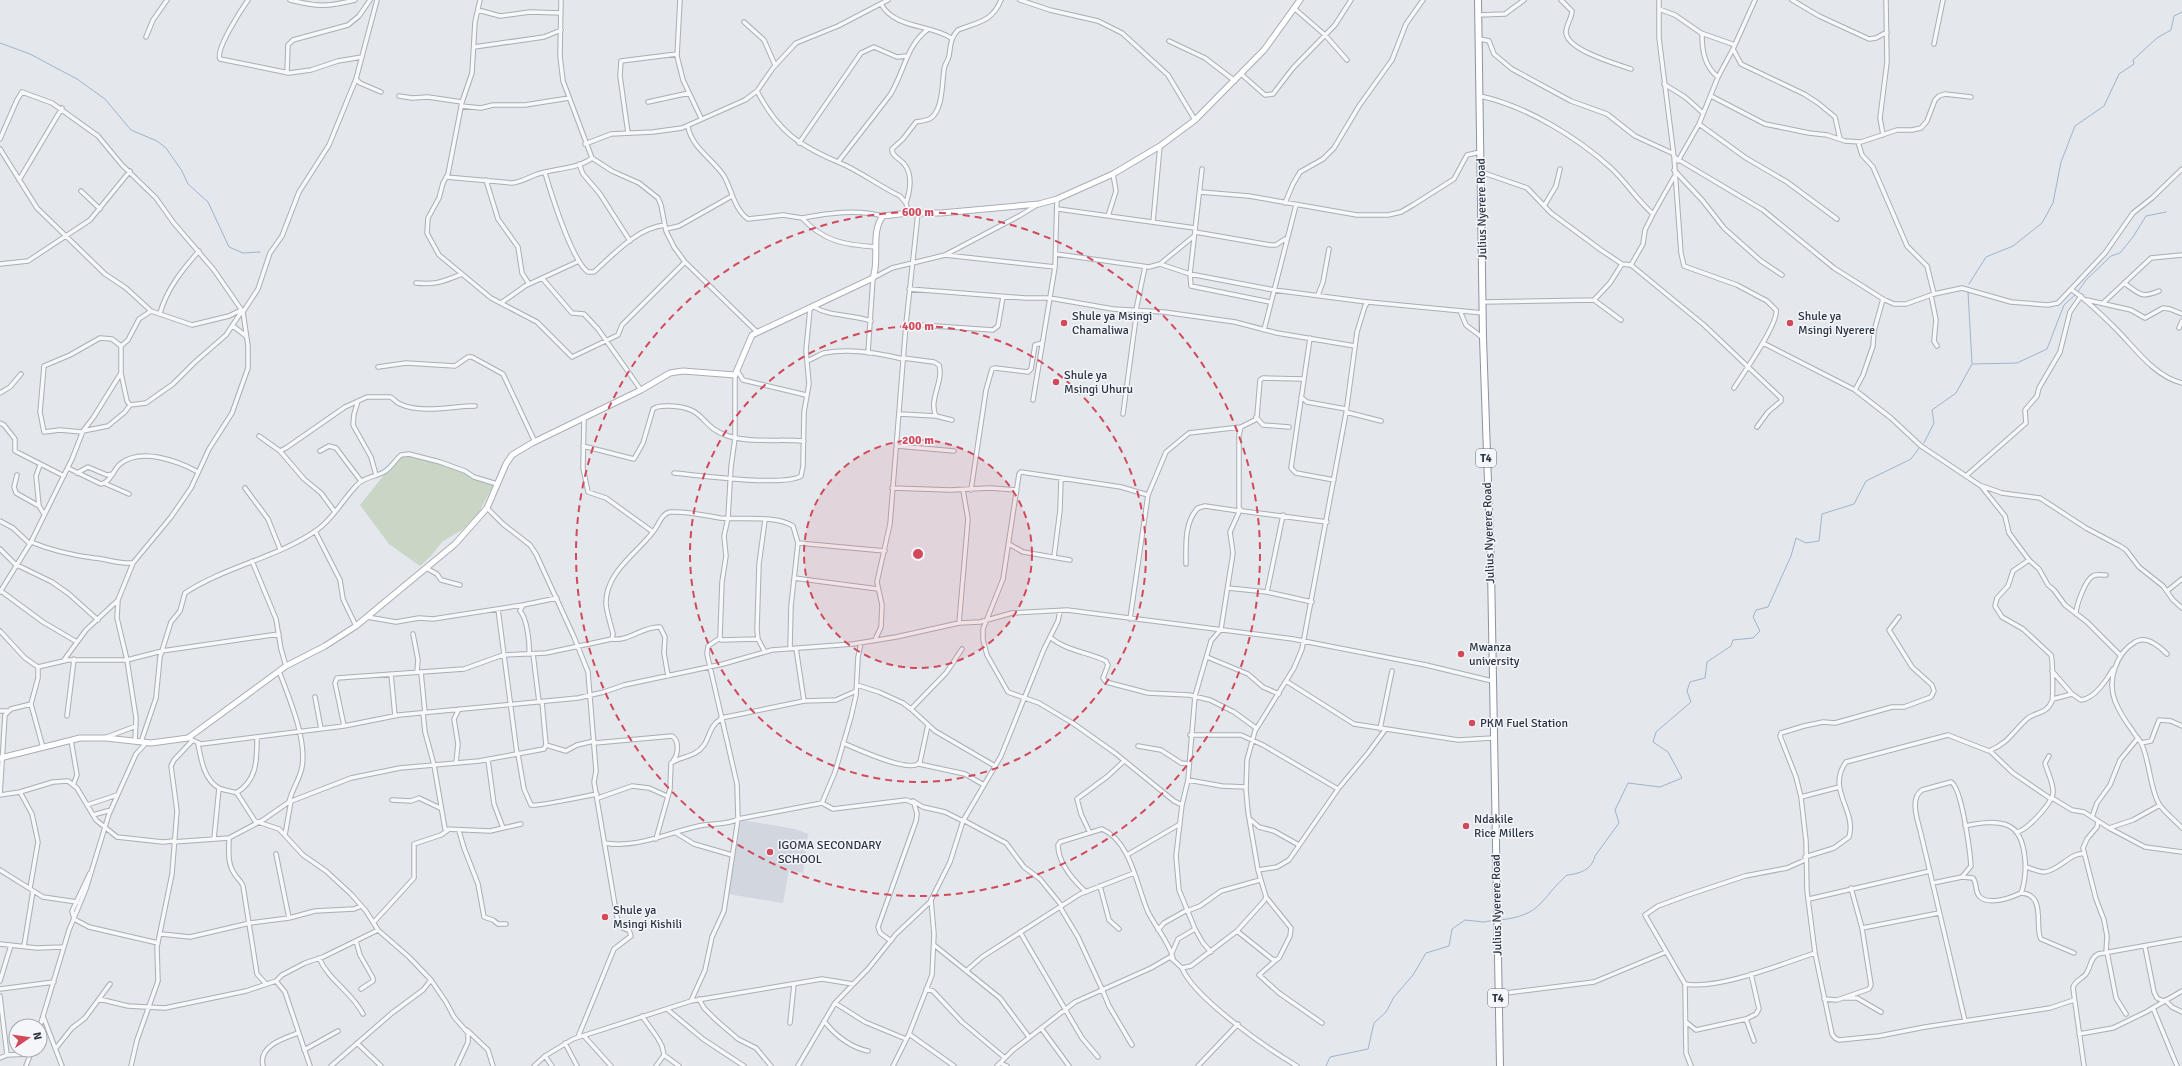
<svg xmlns="http://www.w3.org/2000/svg" width="2182" height="1066" viewBox="0 0 2182 1066" font-family="Signika,sans-serif">
<style>
.built{fill:#d2d6de}
.green{fill:#c9d6c5}
.lines{fill:none;stroke-linecap:round;stroke-linejoin:round}
.stream{stroke:#9fb4cc;stroke-width:1}
.street-casing{stroke:#a9aeb7;stroke-width:5.5}
.secondary-casing{stroke:#a9aeb7;stroke-width:7}
.highway-casing{stroke:#8b94a3;stroke-width:8}
.street{stroke:#f7f8fa;stroke-width:3.5}
.secondary{stroke:#fff;stroke-width:5}
.highway{stroke:#fff;stroke-width:6}
.ring{fill:none;stroke:#d1495b;stroke-width:2;stroke-dasharray:7 5}
.poi-dot{fill:#d1495b;stroke:#f4f6f9;stroke-width:1.5}
.labels{text-anchor:middle;dominant-baseline:central;stroke-width:3;stroke-linejoin:round;paint-order:stroke}
.shield{fill:#f4f6f9;stroke:#676e7b;stroke-width:1}
.shield-label{font-size:11px;font-weight:bold;fill:#2b3445}
.street-label{font-size:12px;fill:#2b3445;stroke:#f4f6f9}
.poi-label{font-size:12px;fill:#2b3445;stroke:#f4f6f9;text-anchor:start}
.centre{fill:#d1495b;stroke:#f4f6f9;stroke-width:2}
.ring-label{font-size:12px;text-anchor:middle;font-weight:bold;fill:#d1495b;stroke:#f4f6f9;stroke-width:3;stroke-linejoin:round;paint-order:stroke}
</style>
<rect width="100%" height="100%" fill="#e4e7ec"/>
<path class="built" d="M741 820 795 829 808 834 803 873 789 870 783 903 728 894Z"/>
<path class="green" d="M404 454 455 467 465 474 495 482 479 512 463 529 442 542 431 556 420 566 389 544 360 505 395 461Z"/>
<g class="lines">
<path class="stream" d="M0 43 30 54 77 79 105 99 131 130 157 141 166 148 182 171 188 184 208 202 229 247 243 253 260 252
M1969 284 1986 257 2013 246 2042 223 2053 203 2061 162 2075 126 2104 106 2119 74 2134 64 2133 60 2157 38 2171 30 2174 16 2182 12
M1968 292 1972 363
M1924 443 1934 423 1932 410 1956 393 1972 364 2017 363 2047 349 2064 305 2077 293 2086 280 2111 256 2120 253 2133 237 2146 216 2166 212
M1500 920C1543 915 1539 900 1567 875 1579 874 1592 870 1595 856L1619 823 1615 810 1628 783 1660 787 1682 778 1668 752 1653 742 1656 732 1691 702 1687 691 1690 682 1705 678 1707 662 1731 646 1733 640 1753 638 1760 631 1753 617 1756 610 1768 607 1791 556 1796 538 1806 543 1819 541 1822 514 1854 504 1866 481 1911 459 1919 448
M1326 1066 1330 1057 1368 1049 1374 1023 1386 1012 1394 997 1413 975 1426 953 1449 946 1452 929 1465 920 1484 922 1495 920"/>
<g class="street-casing">
<path id="street" d="M248 0C241 10 215 50 220 59L289 73 311 70 338 61 362 57
M290 0C318 7 327 7 355 0
M480 0 475 22 472 73 462 102 448 174 443 183 439 198 428 218 427 233 439 255 491 298 537 322 572 357 618 335 622 325 685 262
M561 0 560 56 563 81 592 158 612 171 639 183 658 198 661 205 666 231 674 247 685 262 757 332
M680 0 677 56 683 80 701 118
M1020 0 1050 10 1098 21 1122 33 1168 75 1195 120
M1561 0 1572 11C1572 18 1566 25 1566 32 1566 50 1617 64 1631 69
M1659 0V38L1674 157 1763 210 1834 268 1883 299 1894 304H1906L1934 294 1962 288 2011 302 2048 305 2058 303 2105 253 2133 213 2152 198 2182 169
M1792 0 1819 16 1869 39 1876 38 1887 32
M881 4C895 29 930 24 951 38
M1295 9 1325 35 1347 60
M1659 9 1675 15 1701 33 1735 45
M478 10 500 16 530 12 561 13
M1479 15 1505 14 1524 0
M744 22 764 40 775 65
M1702 34C1702 50 1704 66 1718 77
M146 37 153 20 167 0
M1480 39 1489 41 1494 54 1512 69 1571 101 1607 114 1635 136 1672 153
M1169 41 1205 58 1235 81
M1934 44 1943 0
M474 47 544 37 561 30
M1733 49 1741 64 1804 94 1818 103 1835 117 1840 139
M287 73 288 45 293 40 348 25 359 16 370 0
M1241 74 1265 95 1273 94 1293 68 1335 25 1351 0
M356 79 360 83 381 92
M1664 84 1685 97 1703 113
M757 91C778 131 798 145 838 162 860 171 879 186 900 196L906 203 908 213
M399 96 412 98 428 97 462 102
M1480 96C1526 106 1577 137 1611 168 1626 182 1637 200 1653 214
M1711 96 1765 124 1809 133 1827 135 1845 141 1861 142 1897 130H1912L1921 128 1927 121 1935 100 1939 96 1945 94 1971 97
M648 102 689 93
M461 106 481 108 493 105H525L569 98
M1699 124 1746 158 1787 182 1837 219
M688 127C692 148 713 159 724 176 732 190 734 209 748 219L783 215 802 218C824 242 846 245 876 247
M628 133 620 76 621 61 677 54
M1883 135 1880 118 1887 62 1886 0
M0 139 17 100 22 92 52 103 98 136 122 165 156 198 173 222 214 270 243 312
M1858 142 1862 155 1873 167 1907 246 1927 266 1934 294
M799 143 861 53 874 47 897 57 907 56
M585 144 611 134 653 132 682 128 745 100 757 91 773 68 796 43 838 26 888 0
M0 149 37 208 105 274 126 288 151 311 192 325 229 316 241 310
M1674 157 1681 253 1684 266 1737 285 1767 301 1776 310C1779 323 1743 374 1734 388
M1678 161 1699 124 1718 77 1733 49 1755 0
M838 162 890 95C904 73 906 46 927 30
M579 164 583 174 600 194 630 241
M1202 169 1190 274 1191 286 1270 302
M1674 170 1703 201 1724 228 1761 261 1782 275
M1481 172 1527 188 1551 213 1601 250 1622 264 1631 265
M545 173C551 193 572 261 588 272H594C614 254 637 228 665 225
M446 177 512 183C521 182 527 178 535 175 553 168 576 170 592 158
M19 180 62 108
M486 180 498 219 518 247 522 273 529 284
M81 191 100 209
M1200 192 1249 196 1357 215H1388L1401 212 1413 205 1454 179 1467 155 1480 152
M906 203C910 191 913 176 905 165 901 159 891 156 892 149L903 139 916 122C921 121 926 121 931 118 943 109 942 83 944 70 944 65 948 61 949 56 951 45 950 38 958 30 978 22 992 22 1001 0
M1285 203 1293 184 1300 172 1323 159 1334 148 1359 106 1392 60 1406 24 1423 0
M1544 206 1556 186 1560 169
M1058 209 1195 228
M1108 216 1116 191 1113 174
M802 218C829 213 857 209 883 216
M1153 222 1160 146
M666 229 679 226 732 196
M1195 232 1270 245H1276L1285 239
M1056 254 1149 267 1160 264 1194 236
M945 255 1055 267
M0 264 28 261 90 220 130 171
M1160 264 1190 274 1274 290 1367 302
M1631 265 1704 325 1781 398V401L1768 412 1757 427
M1631 265 1643 244 1645 230 1653 214 1674 177
M542 278 572 313 584 314 598 329 641 390
M416 283C437 285 444 281 462 274
M2124 283C2139 293 2140 299 2159 291
M909 289 1025 298H1050L1113 309 1164 312 1235 322 1277 333 1355 346
M2072 290C2088 301 2102 315 2116 329 2136 349 2154 376 2182 383
M1318 295 1323 282 1329 249
M1931 295 1936 320 1934 341 1937 346
M1594 300 1621 320
M2087 300 2131 310 2145 318 2163 308 2170 309 2182 314
M1484 302 1594 300 1610 283 1622 264
M501 303 525 286 579 261
M2103 303 2151 258 2182 255
M814 307C831 317 852 314 871 321
M1136 310 1145 267
M1460 311 1466 325 1483 338
M160 313C167 289 182 270 199 251
M906 324 993 330 998 326 1003 297
M233 326 246 336
M2179 328 2182 321
M1264 330 1296 205
M1310 338 1291 468 1296 473 1334 480
M1763 343 1855 390 1891 418 1921 446 1981 486 2005 516 2009 533 2029 560 2039 569 2048 585 2054 590 2065 605 2087 622 2120 655
M868 353 873 278 892 268 945 255 1019 216 1037 205
M903 358 934 362 939 365C944 382 928 400 936 416L952 420
M807 361C813 359 818 355 824 353 849 348 879 353 903 359
M378 367 406 363 455 366 468 357H472L503 374 535 442
M738 372 743 380 806 395
M121 373 127 401 130 405 146 403 173 384 195 362 226 335 242 311
M735 375V438L731 467 728 518 724 536 726 556 722 582 720 637 721 640 758 639
M1304 379 1263 378 1260 380 1257 416 1255 420 1241 427 1239 435V508L1242 511 1327 522
M1855 390 1863 375 1873 346 1874 331 1883 299
M0 393 10 387 21 374
M1301 397 1307 402 1346 409
M1033 400 1055 267 1057 199
M358 401 354 414 353 425 371 457 376 475
M1346 412 1381 421
M900 414 936 416
M1123 414 1137 310
M1256 417 1263 425 1289 427
M584 418 583 468 588 492 606 498 653 532
M0 423 4 425 15 439V451L64 476
M83 431 108 426 125 412 130 405
M82 432 60 430 44 432 40 412 44 366 70 355 100 338 112 339 121 346
M259 436 280 451 304 479 321 493 335 512
M583 446 634 459 643 443 653 409C658 405 665 406 670 406 707 407 699 427 728 436 751 443 780 439 804 441
M897 446 954 451
M280 451 286 448 345 407 367 397H390C394 398 396 403 400 404 422 414 452 406 475 406
M320 451 329 446 336 448 361 481
M68 468 101 484C111 482 113 470 120 464 141 447 178 461 198 472
M77 473 88 467 107 475 113 474
M674 473C697 475 784 487 801 476L803 466 804 412 809 384 806 350 810 309
M17 475 14 487 16 493 39 506 44 514
M1967 475 2026 423 2025 410 2037 396 2039 388 2060 352 2070 312 2081 296
M104 483 129 494
M1982 486 2002 493 2040 498 2086 528 2120 546 2126 550 2139 567 2163 586 2173 600 2182 608
M245 488 268 519 280 549
M892 488 950 490 990 488 1017 490
M971 490 986 390 992 369 995 368 1028 372 1031 369 1035 345 1042 343
M1148 495 1121 487 1021 472 1019 474 1003 579 983 629V640L987 655 1008 692 1039 703 1074 724 1115 753 1174 801 1182 805
M39 506 36 476 40 465
M487 508 503 524 530 545 536 554 574 637 588 672 596 771 594 782 617 917C619 924 621 929 629 930L631 936 614 949 578 1037
M765 520 759 564 757 630 758 639 765 652
M0 521 13 528 30 544
M315 531 340 580 343 599 356 626
M31 542C53 551 70 555 94 558 107 559 119 564 133 563
M798 543 885 551
M1009 544 1023 552 1070 560
M0 549 17 566
M1054 557 1060 510 1061 479
M252 561 276 619 281 649 286 666
M1186 564C1186 546 1184 522 1198 508L1205 506 1239 511
M17 565 52 582 69 594 98 620
M426 568 437 574 441 580 460 585
M794 578 878 589
M1228 588 1267 592 1312 602
M1 591 43 622 77 642
M2167 591 2182 579
M0 592 31 542 72 459 83 431 93 418 121 373V346L128 340 139 319 151 311
M1267 592 1283 515
M523 605 520 611C527 618 530 644 529 654
M498 609 517 754
M2076 614C2076 606 2085 580 2093 576 2096 574 2102 575 2106 575
M367 617 396 622 419 618 433 619 523 605 557 598
M1899 617 1889 630 1912 667 1932 685 1934 691 1931 697 1904 707H1892L1835 723 1823 722 1804 726 1781 733 1780 736 1796 777 1801 797 1806 841 1807 891 1815 953 1832 1034 1835 1038 1839 1040 1879 1036 1925 1027 2050 1008 2074 1000
M1130 619 1148 495 1166 452 1189 433 1241 427
M959 623 968 519 963 490
M0 631 25 658 38 667 68 660H127L162 651 279 634
M413 634 418 660 417 672
M1050 637C1066 651 1088 652 1106 661L1108 665 1103 678 1106 682 1148 693 1189 695 1210 700 1234 712 1256 728
M612 639C628 642 643 626 660 627L665 637 664 653 668 676
M875 640 881 627 882 605 877 582 890 524 906 324 918 213
M533 654 539 702
M2167 654C2159 646 2146 635 2135 642 2116 653 2107 681 2115 701 2119 711 2126 722 2132 730 2135 736 2140 739 2142 745 2150 763 2150 789 2159 804 2164 812 2175 820 2182 828
M1207 657 1248 674 1263 687 1279 694
M64 660 86 630 117 601
M38 667V678L31 704 43 748
M279 671C289 698 307 739 302 767 300 779 292 789 289 802
M2052 671 2072 694
M421 672 425 713
M391 674 395 716
M1286 681 1354 724 1458 740 1493 738
M857 685 879 692 903 703 911 709 935 731 995 766
M315 697 321 729
M2053 699 2072 694 2081 700C2094 699 2107 680 2113 669
M804 701 836 700 856 691
M911 709 946 673 962 649
M0 711H9
M423 713 425 732 434 765 445 829 490 831 521 824
M67 716 74 659
M721 718 804 701 796 648
M344 726 335 683 337 678 464 669 503 655 546 653 612 639 613 634C611 625 607 614 606 604 605 573 636 554 653 532 659 525 661 514 670 512 687 511 703 515 720 518 741 520 775 515 793 526L798 543 791 606 790 648
M1380 729 1392 671
M1190 735H1241L1263 745 1338 789
M107 737 136 726
M188 738 201 744 344 726 399 715 578 698 604 692 624 685 723 664 772 650 853 644 896 637 959 623 980 622 1012 613 1067 610 1293 639 1426 665 1492 681
M71 740 77 775 74 783
M135 741 136 718 127 660 117 618 118 600 133 563 171 517 191 488 209 449 232 413 248 368V346L243 312 258 289 270 253 282 236 299 192 329 145 356 79 377 0
M141 742 156 698 160 657 171 622 180 611 185 593C226 566 277 558 317 530 334 518 343 499 357 485 364 477 375 477 384 472 391 468 395 460 401 455L409 454 440 462 465 471 474 477 497 484
M595 743 672 736C680 741 678 755 673 761
M843 743C855 748 912 775 920 762L928 725
M2141 743 2151 741 2159 720 2171 721 2182 726
M198 744C201 759 204 780 219 788 225 791 232 791 237 793L255 821 279 829 303 855 326 871 351 894 366 911 378 930 409 957 431 980 446 1002 454 1017 468 1033V1042L457 1066
M546 745 566 751 577 745 594 741
M1138 746 1161 750 1181 763 1189 764
M1990 751 2013 773 2051 799
M518 754 524 789 531 805C536 807 586 796 597 794
M488 760 494 804 503 828
M456 763 458 744 454 719 459 709
M919 764 965 774 984 785
M1188 780 1222 786 1246 787
M20 792 32 814 38 842 30 888
M236 793C257 781 257 760 257 738
M0 795 20 792 53 782 68 781 77 788 96 820 117 837 163 842 173 841
M0 795 5 715 11 709 31 704
M1801 797 1839 787
M598 798 632 786 649 788 667 796
M2052 798 2072 810 2084 812 2109 828 2145 847 2182 852
M392 800 411 801 419 798 440 808
M913 801 923 807 945 812 963 821
M822 803 833 809 906 800 914 803 917 814 916 821 878 927 880 933 891 941
M87 805 117 795
M93 815 111 810
M2092 817 2097 803 2110 785 2120 760 2138 738
M963 820 1006 843 1024 867 1040 879 1062 906
M1251 820 1259 827 1274 831 1299 845
M2098 821 2097 827 2087 839 2083 848 2096 899 2104 920 2107 936 2106 953
M2109 828 2133 820 2160 805
M459 831 464 848 478 884 484 917 493 920 498 924H506
M2016 832C2026 832 2052 803 2053 793 2054 783 2047 772 2045 763L2049 756
M676 833 694 844 732 855
M1090 833 1081 814 1077 799 1108 776 1124 761
M285 835 291 801
M229 838C229 849 227 863 234 873 237 879 241 880 243 886L257 974 266 984
M214 839 219 788
M656 839 670 789 671 763C682 756 696 757 704 745 710 736 710 725 721 719
M173 842 229 838 263 820 289 802 351 778 400 768 479 761 544 749 546 745 542 702
M604 843C639 849 670 831 704 825 716 823 727 825 738 819L822 803 835 772 851 717 856 695 858 657 861 643
M276 854 289 918
M1127 855 1180 824
M1805 857 1834 848 1849 837C1857 810 1826 790 1846 762L1948 735 1989 751C2009 743 2013 731 2028 718 2036 712 2047 714 2052 701 2053 697 2053 660 2051 655L2023 629 2002 617 1995 606 1997 598 2008 586 2013 571 2029 560
M2026 867C2031 868 2038 872 2044 872 2059 871 2072 851 2084 854
M0 870 43 897 77 902
M1258 870 1277 867 1289 860 1338 789 1368 753 1385 730
M90 873 72 911 74 919 89 927 158 943
M1962 877 1973 878C1977 883 1975 891 1979 896 1988 906 2010 898 2021 893 2028 877 2028 835 2009 826 1996 820 1979 823 1965 826
M1933 883 1962 877 1971 866C1970 852 1962 788 1951 782L1922 790C1909 799 1918 821 1921 834L1965 1021
M1100 886 1109 920 1119 929
M1086 892C1073 880 1058 863 1058 845L1060 842 1102 829C1131 841 1137 887 1148 912 1156 928 1169 942 1173 958
M2021 893C2047 894 2034 929 2041 939L2074 953
M1809 899 1930 871
M1060 907 1078 937 1102 989
M1187 911 1200 906 1221 891 1260 880
M374 922 414 878V844L441 835 448 830
M1862 928 1939 913
M1158 930 1164 923 1187 910
M1237 931 1272 959 1276 960 1279 958 1290 936 1291 928 1266 897
M1020 932 1082 1038 1098 1057
M161 934 190 937 250 923 289 918 315 911 354 909 361 906
M356 941 360 955 373 978V981L361 989
M0 944 37 948 63 947
M934 945 1000 998 1029 1037
M24 946 33 891
M2145 947 2154 992 2157 998 2163 1001
M1211 952 1203 943 1195 929 1179 890 1176 856 1182 805 1188 780 1195 696 1211 641 1221 629 1233 553 1230 532 1240 510
M2107 952 2116 998 2126 1014
M1172 953 1178 939 1195 929
M319 958C329 981 352 992 363 1014
M1276 960 1259 975 1279 993 1322 1023
M1182 968C1194 998 1268 1049 1297 1066
M966 971 982 957 1080 894 1134 873
M0 981 11 945
M276 981 282 975 305 963 323 957 378 930
M1685 984C1719 990 1781 964 1815 953
M0 989 54 982
M926 989 933 991 962 1022 1005 1058
M1102 989 1109 1006 1132 1045
M1498 994 1594 982 1666 952
M0 996 7 1055 30 1054
M1845 998H1857L1881 1012
M99 999 128 1006 165 1008 246 991 276 981 285 992 310 1066
M699 999 704 1008 716 1020 738 1039 756 1048 771 1066
M1824 999 1837 1000 1869 989 1871 985 1862 928 1851 888
M2165 1000 2172 1007 2182 1012
M691 1001 705 970 712 937 724 911 738 819 737 784 707 654 708 646 720 638
M835 1003 865 1022 906 1039
M2153 1008 2177 1066
M667 1009 703 1039 744 1066
M43 1016 62 1066
M642 1016 657 1037 662 1046 664 1055 656 1066
M1746 1019 1756 1014 1759 1009 1751 974
M824 1021C835 1035 850 1047 868 1051
M1686 1022 1696 1030 1746 1019 1754 1041
M790 1023 794 984
M40 1026 69 930 86 889 109 814 136 754 147 742
M1041 1028 1069 1066
M467 1030 488 1050 493 1066
M909 1034 954 1066
M2079 1034 2113 1028 2146 1012 2182 991
M584 1036 611 1066
M357 1043 381 1066
M565 1043 577 1066
M56 1048 72 1028 85 1018 110 984
M304 1050 338 1031
M664 1055 679 1066
M545 1056 552 1066
M0 1058 7 1055
M1000 1063 1007 1066
M26 1066 32 1050
M131 1066 137 1040 158 981 157 947 172 874 177 811 171 766 174 760 192 741
M263 1066C258 1046 284 1038 298 1033
M331 1066 392 1013 423 990 431 980
M534 1066 545 1056 573 1039 691 1001 822 979 853 984
M798 1066 835 1003 868 969 896 934 930 902 950 862 963 821 1001 756 1044 649 1058 621 1060 611
M893 1066 909 1034 932 975 934 934 931 899
M997 1066 1013 1050 1075 1002 1151 968 1170 957 1182 968 1191 966 1237 931 1264 901 1266 897 1258 870 1248 812 1246 790 1247 760 1255 731 1294 668 1302 649 1346 413 1357 332 1365 306 1368 302 1483 313
M1198 1066 1238 1024
M1691 1066 1686 1053 1685 984 1645 915 1658 906 1688 895 1745 876 1787 868 1805 860
M2084 1066 2073 988C2074 981 2082 979 2086 974 2091 967 2090 958 2098 954L2182 939"/>
</g>
<g class="secondary-casing">
<path id="secondary" d="M0 758 80 738H106L151 743 188 738 286 666 325 646 356 626 455 544 487 508 506 464 512 455 532 443 641 390 670 373 683 371 735 375 752 335 873 278C880 260 870 232 883 216L908 213H941L1039 204 1057 199 1113 174 1160 146 1195 120 1264 50 1300 0"/>
</g>
<g class="highway-casing">
<path id="highway" d="M1478 0 1483 338 1491 569 1500 1066"/>
</g>
<use href="#street" class="street"/>
<use href="#secondary" class="secondary"/>
<use href="#highway" class="highway"/>
</g>
<circle cx="918" cy="554" r="114" fill="#d1495b" fill-opacity=".12"/>
<g class="ring">
<circle cx="918" cy="554" r="114"/>
<circle cx="918" cy="554" r="228"/>
<circle cx="918" cy="554" r="342"/>
</g>
<g class="poi-dot">
<circle cx="1064" cy="323" r="4"/>
<circle cx="1790" cy="323" r="4"/>
<circle cx="1056" cy="382" r="4"/>
<circle cx="1461" cy="654" r="4"/>
<circle cx="1472" cy="723" r="4"/>
<circle cx="1466" cy="826" r="4"/>
<circle cx="770" cy="852" r="4"/>
<circle cx="605" cy="917" r="4"/>
</g>
<g class="labels">
<g class="shield">
<rect x="1476" y="449" width="20" height="18" rx="3"/>
<rect x="1488" y="989" width="20" height="18" rx="3"/>
</g>
<g class="shield-label">
<text x="1486" y="458">T4</text>
<text x="1498" y="998">T4</text>
</g>
<g class="street-label">
<text transform="translate(1482 209) rotate(-91)">Julius Nyerere Road</text>
<text transform="translate(1489 533) rotate(-92)">Julius Nyerere Road</text>
<text transform="translate(1497 905) rotate(-91)">Julius Nyerere Road</text>
</g>
<g class="poi-label">
<text x="1072" y="316">Shule ya Msingi<tspan x="1072" dy="14">Chamaliwa</tspan></text>
<text x="1798" y="316">Shule ya<tspan x="1798" dy="14">Msingi Nyerere</tspan></text>
<text x="1064" y="375">Shule ya<tspan x="1064" dy="14">Msingi Uhuru</tspan></text>
<text x="1469" y="647">Mwanza<tspan x="1469" dy="14">university</tspan></text>
<text x="1480" y="723">PKM Fuel Station</text>
<text x="1474" y="819">Ndakile<tspan x="1474" dy="14">Rice Millers</tspan></text>
<text x="778" y="845">IGOMA SECONDARY<tspan x="778" dy="14">SCHOOL</tspan></text>
<text x="613" y="910">Shule ya<tspan x="613" dy="14">Msingi Kishili</tspan></text>
</g>
</g>
<circle cx="918" cy="554" r="6" class="centre"/>
<g class="ring-label">
<text x="918" y="216">600 m</text>
<text x="918" y="330">400 m</text>
<text x="918" y="444">200 m</text>
</g>
<g transform="translate(28 1038) rotate(77)"><circle r="19" fill="#f4f6f9" stroke="#a4a8b1"/>
<path d="M0-3L7 15L0 10L-7 15Z" fill="#d1495b"/>
<text y="-6" font-size="11" font-weight="bold" text-anchor="middle" fill="#2b3445">N</text>
</g>
</svg>
